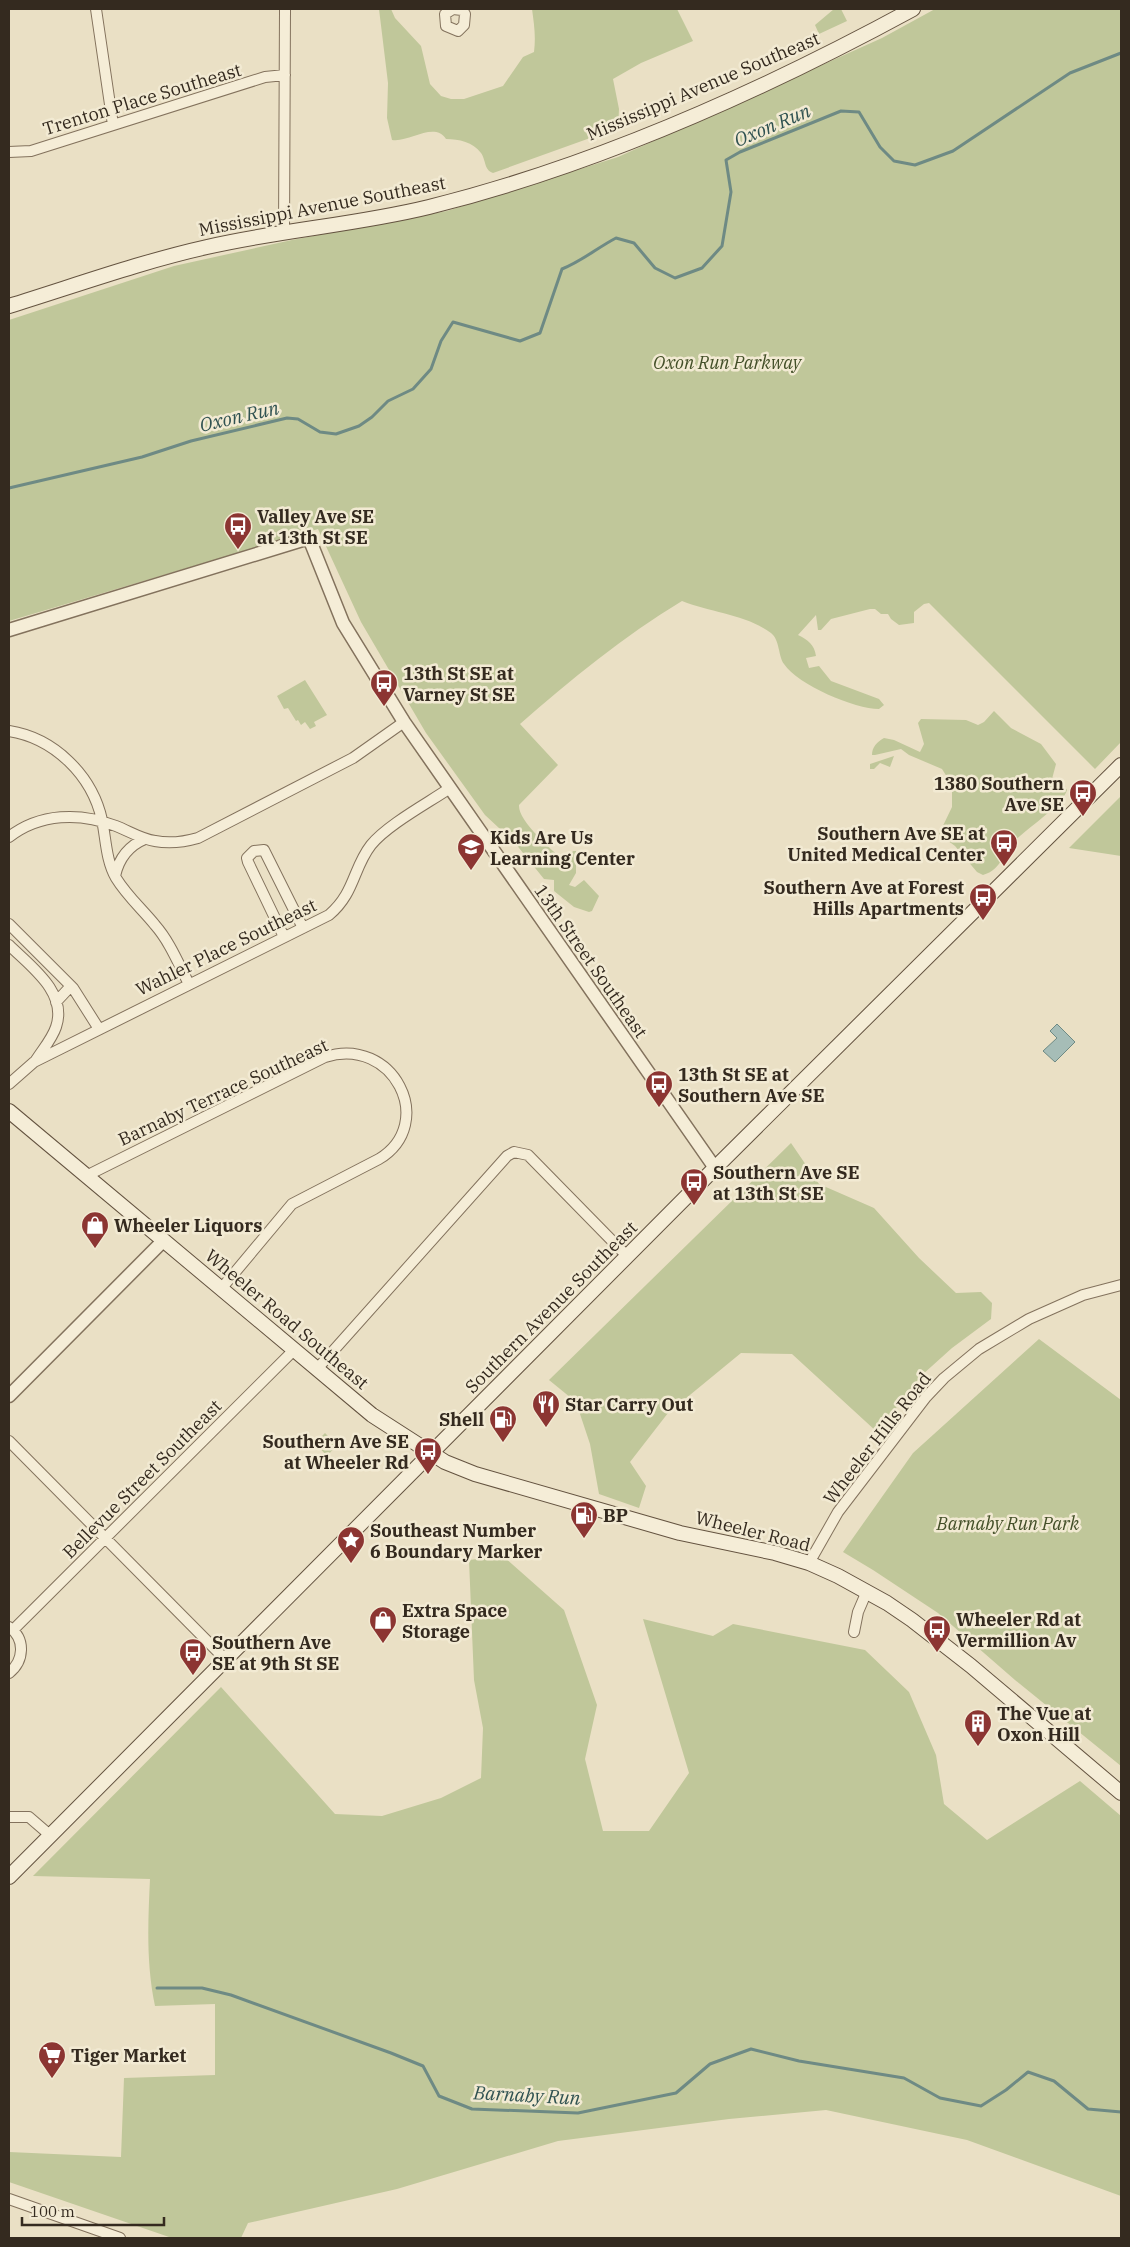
<svg xmlns="http://www.w3.org/2000/svg" width="1130" height="2247" viewBox="0 0 1130 2247" font-family="'IBM Plex Serif',serif">
<style>
.green{fill:#c0c79a}
.water{fill:#a6bdb7;stroke:#6e8a84}
.lines{fill:none;stroke-linecap:round;stroke-linejoin:round}
.stream{stroke:#6e8a84;stroke-width:3}
.minor-casing{stroke:#83725d;stroke-width:12}
.tertiary-casing{stroke:#83725d;stroke-width:15}
.secondary-casing{stroke:#645340;stroke-width:16}
.minor{stroke:#f5edd7;stroke-width:10}
.tertiary{stroke:#f5edd7;stroke-width:12}
.secondary{stroke:#f5edd7;stroke-width:14}
.labels{text-anchor:middle;dominant-baseline:central;stroke-width:5;stroke-linejoin:round;paint-order:stroke}
.street-label{font-size:18px;fill:#342a1f;stroke:#f2ead3}
.park-label{font-size:18px;font-style:italic;fill:#434f28;stroke:#f2ead3}
.poi-label{font-size:18px;font-weight:bold;fill:#342a1f;stroke:#f2ead3;text-anchor:start}
.water-label{font-size:19px;font-style:italic;fill:#305251;stroke:#f2ead3}
</style>
<rect width="100%" height="100%" fill="#eae0c5"/>
<path class="green" d="M379 9H391L395 18 421 46 430 84 441 96 451 99H464L503 86 523 57 534 52C536 36 534 24 532 9H677L693 41 641 63 613 79 619 109 618 128 493 173C484 170 486 160 481 153 473 142 459 139 446 139 434 121 409 143 392 140L387 118 388 83Z
M834 9H841L847 21 819 34 815 25Z
M935 9H1121V742L1095 769 929 603 924 604 914 612V623L899 625 891 619 888 614H881L875 609H870L831 619 821 630H818L816 615 798 635C808 640 814 644 816 656L806 658 809 668 819 666 831 681 879 699 884 705 879 709C855 709 798 685 784 664 778 656 780 640 771 633 745 614 712 613 682 601 624 636 570 680 520 724L558 765 519 805C518 821 550 848 562 859L570 856 573 851H576V873L569 885 575 887 584 880 599 896 592 911 589 912 574 907 554 891V880L544 879 515 843 485 815 426 733 361 622 318 529 9 621V320L174 266 292 240 447 211 618 157 882 38Z
M305 680 327 715 314 722 316 726 310 729 305 722 301 725 298 720 296 721 288 708 284 709 277 696Z
M994 711 1011 728 1041 744 1056 764 1052 779 1064 786 1067 790C1064 803 1030 827 1020 836 1005 847 1003 870 983 875L977 872 955 846 939 834 952 807V785L942 769 909 755 901 749 875 755H872C872 747 877 742 884 738L894 740 920 752 924 744 918 723 921 719 966 720 978 725 984 722Z
M894 756 890 767 880 763 874 769H870V764Z
M1121 796V856L1069 848Z
M791 1143 819 1184 874 1208 919 1258 956 1293 981 1292 992 1303 991 1319 952 1348 922 1375 877 1432 792 1354 741 1353 668 1413 630 1462 646 1486 639 1508 599 1494 590 1444 576 1402 549 1380Z
M1039 1339 1121 1400V1766L1015 1680 938 1613 873 1570 843 1552 913 1453Z
M325 1433 337 1445 327 1456 315 1443Z
M503 1556 564 1610 597 1705 585 1759 603 1831H649L689 1773 643 1619 713 1636 733 1624 865 1650 909 1692 936 1755 944 1804 987 1840 1080 1781 1121 1816V2196L967 2140 826 2110 729 2119 558 2141 397 2189 248 2223 241 2238H172L9 2182V2152L121 2157 124 2078 215 2075V2004L155 2006C146 1963 148 1922 150 1879L33 1876 221 1687 335 1814 382 1816 441 1798 481 1778 483 1728 474 1680 469 1560Z"/>
<path class="water" d="M1057 1024 1075 1042 1055 1062 1043 1051 1057 1038 1050 1031Z"/>
<g class="lines">
<path class="stream" d="M9 488 142 457 191 441 287 418 298 419 320 432 336 434 359 426 372 417 388 401 413 389 431 369 441 341 453 322 520 341 540 333 562 269C582 261 597 248 616 238L634 243 655 268 675 278 702 268 722 246 731 192 726 160 740 152 841 111 859 112 880 147 894 161 915 165 953 151 1070 73 1121 53
M157 1988H202L231 1995 391 2053 423 2066 439 2096 472 2109 578 2113 676 2093 710 2064 751 2049 799 2061 904 2078 940 2098 981 2106 1006 2090 1028 2072 1054 2081 1088 2109 1121 2112"/>
<g class="minor-casing">
<path id="minor" d="M96 9 113 125
M453 9 462 10 465 14 464 25 458 31 446 26 445 14Z
M9 152 31 151 265 77 285 75
M284 233 285 9
M9 731C54 738 92 775 102 820 106 839 106 861 116 878 127 896 142 909 155 925 170 942 179 965 189 984
M9 837C40 813 80 812 116 826 129 831 141 839 155 841 170 844 184 842 198 838L353 758 404 722
M115 876C119 858 128 846 145 839
M9 924 73 988 99 1029
M284 937 248 862 247 858 254 851 264 850 303 928
M9 945C30 966 68 992 56 1027 52 1039 43 1049 36 1060
M56 1002 71 986
M9 1084 34 1062 329 915C355 893 353 868 371 845 387 825 428 803 450 788
M88 1175 325 1057C393 1035 438 1123 379 1159L292 1204 221 1289
M317 1369 507 1156 514 1152 528 1155 628 1257
M9 1441 225 1659
M809 1563 838 1512 926 1397 944 1378 979 1349 1029 1319 1083 1295 1121 1285
M9 1627C26 1639 24 1661 9 1673
M13 1630 294 1350
M854 1632 858 1612 867 1591
M9 1817H29L51 1836
M9 2199 120 2238"/>
</g>
<g class="tertiary-casing">
<path id="tertiary" d="M9 630 309 538 343 623 404 722 715 1168
M9 1396 164 1240"/>
</g>
<g class="secondary-casing">
<path id="secondary" d="M9 306C74 286 140 262 207 247 280 230 356 225 429 207 594 166 764 90 913 9
M9 1111 372 1415 445 1462 475 1474 680 1533 775 1553 809 1563 838 1576 887 1603 912 1620 971 1666 1121 1793
M9 1877 715 1168 1121 765"/>
</g>
<use href="#minor" class="minor"/>
<use href="#tertiary" class="tertiary"/>
<use href="#secondary" class="secondary"/>
</g>
<defs>
<g id="bus-pin" transform="scale(1.4375)"><path d="M0 17L-7.5 6A9.5 9.5 0 1 1 7.5 6Z" fill="#8c3532" stroke="#f2ead3"/><path d="M-5-6H5V4H4V6H2V4H-2V6H-4V4H-5ZM-3.5-4V0h7V-4ZM-3.5 1.2v1.5H-2V1.2ZM2 1.2v1.5H3.5V1.2Z" fill="#fff"/></g>
<g id="school-pin" transform="scale(1.4375)"><path d="M0 17L-7.5 6A9.5 9.5 0 1 1 7.5 6Z" fill="#8c3532" stroke="#f2ead3"/><path d="M0-5L7-2L0 1L-7-2ZM-4 1L0 2.5L4 1V4Q0 6-4 4Z" fill="#fff"/></g>
<g id="shop-pin" transform="scale(1.4375)"><path d="M0 17L-7.5 6A9.5 9.5 0 1 1 7.5 6Z" fill="#8c3532" stroke="#f2ead3"/><path d="M-5-2.5h2.3a2.7 3.5 0 0 1 5.4 0H5L5.5 6h-11ZM-1.5-2.5h3a1.5 2.3 0 0 0-3 0Z" fill="#fff"/></g>
<g id="restaurant-pin" transform="scale(1.4375)"><path d="M0 17L-7.5 6A9.5 9.5 0 1 1 7.5 6Z" fill="#8c3532" stroke="#f2ead3"/><path d="M-5-6h1v4h1v-4h1v4h1v-4h1v5L-1.5 .5V6h-2V.5L-5-1ZM5-6V6H3V1.5H1.5Q1.5-4 5-6Z" fill="#fff"/></g>
<g id="fuel-pin" transform="scale(1.4375)"><path d="M0 17L-7.5 6A9.5 9.5 0 1 1 7.5 6Z" fill="#8c3532" stroke="#f2ead3"/><path d="M-5.5-6h7V0h2V4h1.3V-2.5L3-4.5l.8-.8L6-3V5H2.5V1h-1V6h-7ZM-4.2-4.7v3.2H.2V-4.7Z" fill="#fff"/></g>
<g id="sight-pin" transform="scale(1.4375)"><path d="M0 17L-7.5 6A9.5 9.5 0 1 1 7.5 6Z" fill="#8c3532" stroke="#f2ead3"/><path d="M0-6L1.8-2.2L6-1.7L2.9 1.2L3.7 5.4L0 3.3L-3.7 5.4L-2.9 1.2L-6-1.7L-1.8-2.2Z" fill="#fff"/></g>
<g id="building-pin" transform="scale(1.4375)"><path d="M0 17L-7.5 6A9.5 9.5 0 1 1 7.5 6Z" fill="#8c3532" stroke="#f2ead3"/><path d="M-4-6H4V6H1V3H-1V6H-4ZM-2.5-4.3h1.7v1.8h-1.7ZM.8-4.3h1.7v1.8H.8ZM-2.5-1h1.7V.8h-1.7ZM.8-1h1.7V.8H.8Z" fill="#fff"/></g>
<g id="supermarket-pin" transform="scale(1.4375)"><path d="M0 17L-7.5 6A9.5 9.5 0 1 1 7.5 6Z" fill="#8c3532" stroke="#f2ead3"/><path d="M-6-5.5h2.5l.6 2H6L4.5 2H-2.5L-4.4-4H-6ZM-1.5 3.2a1.3 1.3 0 1 0 .1 0ZM3 3.2a1.3 1.3 0 1 0 .1 0Z" fill="#fff"/></g>
</defs>
<g fill-rule="evenodd">
<use href="#bus-pin" x="238" y="526"/>
<use href="#bus-pin" x="384" y="683"/>
<use href="#bus-pin" x="1083" y="793"/>
<use href="#bus-pin" x="1004" y="843"/>
<use href="#school-pin" x="471" y="847"/>
<use href="#bus-pin" x="983" y="897"/>
<use href="#bus-pin" x="659" y="1084"/>
<use href="#bus-pin" x="694" y="1182"/>
<use href="#shop-pin" x="95" y="1225"/>
<use href="#restaurant-pin" x="546" y="1404"/>
<use href="#fuel-pin" x="503" y="1419"/>
<use href="#bus-pin" x="428" y="1451"/>
<use href="#fuel-pin" x="584" y="1515"/>
<use href="#sight-pin" x="351" y="1540"/>
<use href="#shop-pin" x="383" y="1620"/>
<use href="#bus-pin" x="937" y="1629"/>
<use href="#bus-pin" x="193" y="1652"/>
<use href="#building-pin" x="978" y="1723"/>
<use href="#supermarket-pin" x="52" y="2055"/>
</g>
<g class="labels">
<g class="street-label">
<text transform="translate(703 86) rotate(-23)">Mississippi Avenue Southeast</text>
<text transform="translate(142 99) rotate(-17)">Trenton Place Southeast</text>
<text transform="translate(322 206) rotate(-11)">Mississippi Avenue Southeast</text>
<text transform="translate(226 947) rotate(-26)">Wahler Place Southeast</text>
<text transform="translate(591 961) rotate(55)">13th Street Southeast</text>
<text transform="translate(223 1092) rotate(-25)">Barnaby Terrace Southeast</text>
<text transform="translate(551 1307) rotate(-45)">Southern Avenue Southeast</text>
<text transform="translate(287 1319) rotate(40)">Wheeler Road Southeast</text>
<text transform="translate(877 1438) rotate(-52)">Wheeler Hills Road</text>
<text transform="translate(142 1479) rotate(-45)">Bellevue Street Southeast</text>
<text transform="translate(753 1531) rotate(14)">Wheeler Road</text>
</g>
<g class="park-label">
<text x="727" y="362">Oxon Run Parkway</text>
<text x="1008" y="1523">Barnaby Run Park</text>
</g>
<g class="poi-label">
<text x="257" y="516">Valley Ave SE<tspan x="257" dy="21">at 13th St SE</tspan></text>
<text x="403" y="673">13th St SE at<tspan x="403" dy="21">Varney St SE</tspan></text>
<text x="1064" y="783" text-anchor="end">1380 Southern<tspan x="1064" dy="21">Ave SE</tspan></text>
<text x="985" y="833" text-anchor="end">Southern Ave SE at<tspan x="985" dy="21">United Medical Center</tspan></text>
<text x="490" y="837">Kids Are Us<tspan x="490" dy="21">Learning Center</tspan></text>
<text x="964" y="887" text-anchor="end">Southern Ave at Forest<tspan x="964" dy="21">Hills Apartments</tspan></text>
<text x="678" y="1074">13th St SE at<tspan x="678" dy="21">Southern Ave SE</tspan></text>
<text x="713" y="1172">Southern Ave SE<tspan x="713" dy="21">at 13th St SE</tspan></text>
<text x="114" y="1225">Wheeler Liquors</text>
<text x="565" y="1404">Star Carry Out</text>
<text x="484" y="1419" text-anchor="end">Shell</text>
<text x="409" y="1441" text-anchor="end">Southern Ave SE<tspan x="409" dy="21">at Wheeler Rd</tspan></text>
<text x="603" y="1515">BP</text>
<text x="370" y="1530">Southeast Number<tspan x="370" dy="21">6 Boundary Marker</tspan></text>
<text x="402" y="1610">Extra Space<tspan x="402" dy="21">Storage</tspan></text>
<text x="956" y="1619">Wheeler Rd at<tspan x="956" dy="21">Vermillion Av</tspan></text>
<text x="212" y="1642">Southern Ave<tspan x="212" dy="21">SE at 9th St SE</tspan></text>
<text x="997" y="1713">The Vue at<tspan x="997" dy="21">Oxon Hill</tspan></text>
<text x="71" y="2055">Tiger Market</text>
</g>
<g class="water-label">
<text transform="translate(772 125) rotate(-23)">Oxon Run</text>
<text transform="translate(239 416) rotate(-13)">Oxon Run</text>
<text transform="translate(527 2095) rotate(3)">Barnaby Run</text>
</g>
</g>
<rect width="1130" height="2247" fill="none" stroke="#342a1f" stroke-width="20"/>
<path d="M22 2217v8h142v-8" fill="none" stroke="#342a1f" stroke-width="2.5"/>
<text x="30" y="2217" font-size="15" fill="#342a1f" stroke="#f2ead3" stroke-width="4" paint-order="stroke">100 m</text>
</svg>
